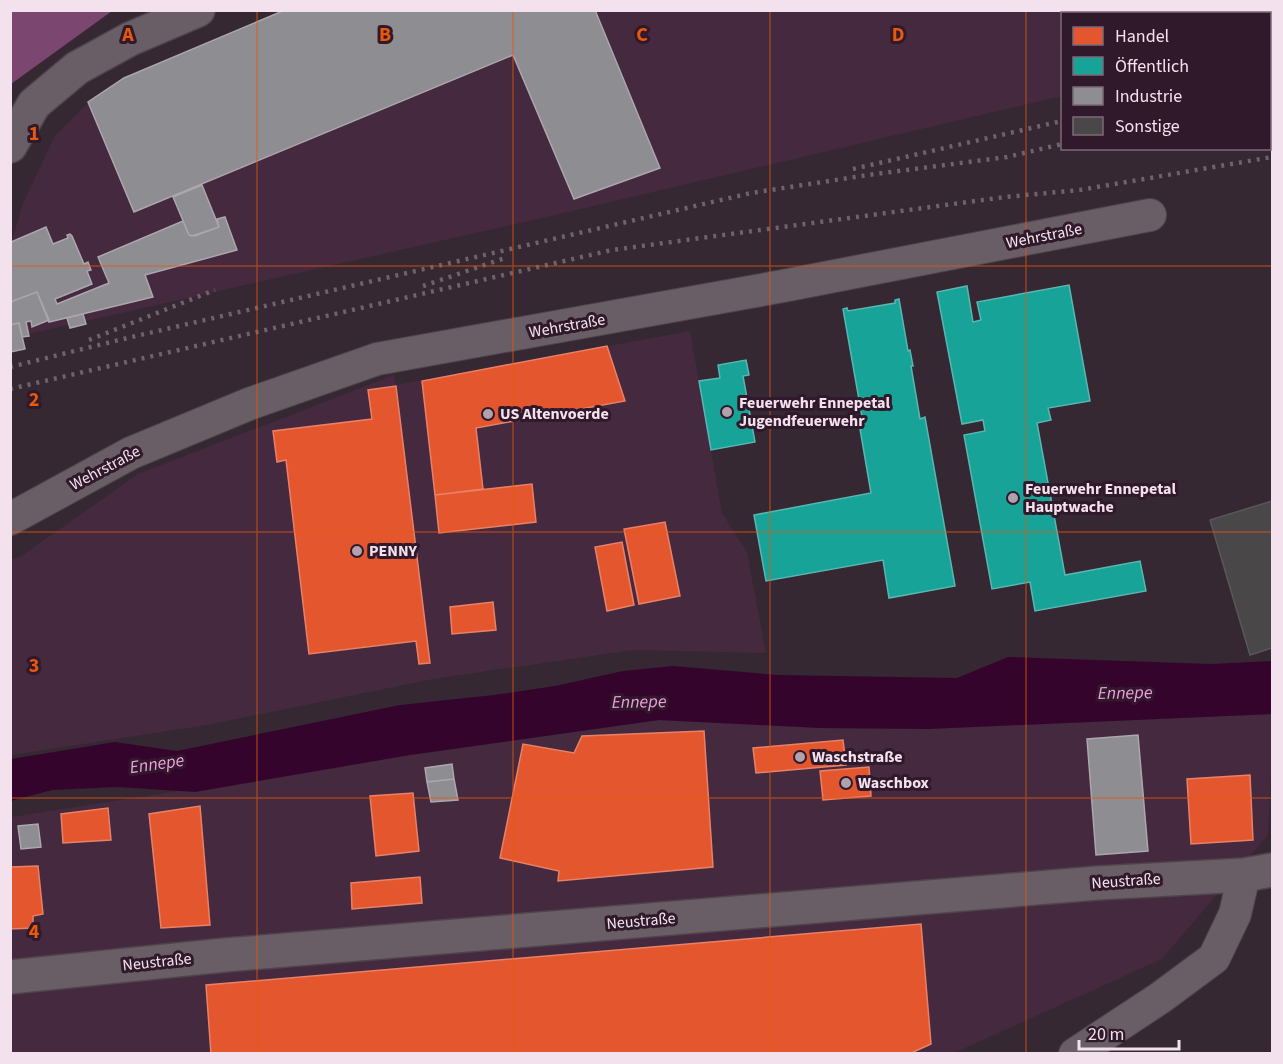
<svg xmlns="http://www.w3.org/2000/svg" width="1283" height="1064" viewBox="0 0 1283 1064" font-family="'Source Sans 3',sans-serif">
<style>
.built{fill:#45293e}
.forest{fill:#7b466f}
.water{fill:#35042d}
.shops{fill:#e4572e;stroke:#e88168;stroke-width:1.5}
.public{fill:#17a398;stroke:#59b6b2;stroke-width:1.5}
.industry{fill:#8d8d92;stroke:#aca6ae;stroke-width:1.5}
.building{fill:#494748;stroke:#585857;stroke-width:1.5}
.lines{fill:none;stroke-linecap:round;stroke-linejoin:round}
.street-casing{stroke:#4f444c;stroke-width:34}
.secondary-casing{stroke:#4f444c;stroke-width:36}
.street{stroke:#695e66;stroke-width:32}
.secondary{stroke:#695e66;stroke-width:33}
.rail{stroke:#6d646b;stroke-width:4.5;stroke-dasharray:3 6;stroke-linecap:butt}
.grid{fill:none;stroke:#e8590c;stroke-width:1.5;stroke-opacity:0.55}
.poi-dot{fill:#b0a1ac;stroke:#30192b;stroke-width:2}
.labels{text-anchor:middle;dominant-baseline:central;stroke-width:6;stroke-linejoin:round;paint-order:stroke}
.street-label{font-size:16px;fill:#f3e2ee;stroke:#30192b}
.poi-label{font-size:16px;font-weight:bold;fill:#f3e2ee;stroke:#30192b;text-anchor:start}
.water-label{font-size:18px;font-style:italic;fill:#f39ee0;stroke:#30192b}
.grid-label{font-size:20px;text-anchor:middle;font-weight:bold;fill:#e8590c;stroke:#30192b;stroke-width:6;stroke-linejoin:round;paint-order:stroke}
</style>
<rect width="100%" height="100%" fill="#352832"/>
<path class="built" d="M286 11H1272V47L1270 48V14H1062V96L555 215 11 338V244L23 203 55 136 88 103Z
M690 331 722 513 747 552 766 653 633 650 433 679 207 725 11 755V560L20 557 138 474 394 375 396 385Z
M1272 714V752L1268 835 1162 959 954 1053 11 1054V817L410 755 659 720 820 728 929 729Z"/>
<path class="forest" d="M11 10H112V11L11 84Z"/>
<path class="water" d="M1008 657 1211 664 1272 661V714L929 729 820 728 659 720 410 755 195 792 117 787 52 790 11 801V759L115 742 177 751 400 705 494 695 555 686 623 671 673 666 778 675 957 678Z"/>
<path class="shops" d="M607 346 625 401 476 428 483 489 435 495 422 381Z
M396 386 430 663 419 664 416 641 309 654 286 460 277 462 273 431 372 419 368 390Z
M532 484 536 522 439 533 435 495Z
M665 522 680 596 639 604 624 529Z
M622 542 634 605 607 611 595 547Z
M493 602 496 630 452 634 450 607Z
M704 731 713 867 558 881 559 871 500 858 523 744 574 753 582 736Z
M843 740 846 765 756 773 753 748Z
M869 767 871 796 823 800 820 771Z
M1250 775 1253 840 1191 844 1187 779Z
M413 793 419 851 376 856 370 796Z
M200 806 210 925 161 928 149 814Z
M108 808 111 840 63 843 61 814Z
M38 866 43 914 33 916V928L10 929V867Z
M420 877 422 903 352 909 351 883Z
M921 924 931 1044 909 1054H211L206 985Z"/>
<path class="public" d="M1069 285 1090 401 1048 408 1051 420 1037 423 1065 575 1140 561 1146 591 1035 611 1030 582 992 589 964 435 985 431 983 420 962 424 937 292 967 286 973 322 981 320 977 302Z
M899 299 908 351 910 350 913 366H911L920 419 925 417 955 586 889 598 883 560 766 581 754 515 871 493 860 429 864 428 843 309 847 308 848 311 895 303V300Z
M746 360 749 375 743 376 755 442 711 450 699 381 720 378 718 365Z"/>
<path class="industry" d="M285 10H595L660 168 574 199 513 55 134 212 88 102 124 78Z
M1227 10H1272V45H1270V14H1228Z
M202 185 219 227 192 236 189 235 173 197Z
M225 217 237 250 145 275 153 297 49 322 37 292 10 302 11 242 46 227 53 244 68 238 67 235 70 234 72 236 84 264 88 262 91 270 87 271 92 284 55 299 57 304 109 283 98 257 183 221 189 235 195 236 219 227 217 219Z
M37 292 49 320 32 327 31 321 26 322 29 336 22 337 19 323 10 325V302Z
M83 314 86 324 70 328 67 318Z
M19 323 25 349 10 352V325Z
M1138 735 1148 851 1096 855 1087 739Z
M452 764 454 779 427 782 425 768Z
M454 779 458 800 431 802 427 782Z
M38 824 41 847 21 849 18 826Z"/>
<path class="building" d="M1272 501V648L1250 655 1210 520Z"/>
<g class="lines">
<g class="street-casing">
<path id="street" d="M10 519 131 453 249 404 377 359 783 286 1150 215
M1075 1054 1160 998 1214 958 1235 914 1244 875"/>
</g>
<g class="secondary-casing">
<path id="secondary" d="M10 146 34 104 77 68 130 39 198 10
M10 977 225 955 1098 883 1244 875 1272 870"/>
</g>
<use href="#street" class="street"/>
<use href="#secondary" class="secondary"/>
<path class="rail" d="M1270 73 1272 72
M1270 96 1272 95
M853 169 1062 121
M423 286 505 258
M89 340 215 290
M10 367 119 340 751 193 868 175 1007 157 1062 144
M10 389 612 250 1005 197 1080 190 1272 157"/>
</g>
<path class="grid" d="M257 10V1054M513 10V1054M770 10V1054M1026 10V1054M10 266H1272M10 532H1272M10 798H1272"/>
<g class="poi-dot">
<circle cx="727" cy="412" r="6"/>
<circle cx="488" cy="414" r="6"/>
<circle cx="1013" cy="498" r="6"/>
<circle cx="357" cy="551" r="6"/>
<circle cx="800" cy="757" r="6"/>
<circle cx="846" cy="783" r="6"/>
</g>
<g class="labels">
<g class="street-label">
<text transform="translate(1044 236) rotate(-11)">Wehrstraße</text>
<text transform="translate(567 326) rotate(-10)">Wehrstraße</text>
<text transform="translate(105 468) rotate(-28)">Wehrstraße</text>
<text transform="translate(1126 881) rotate(-4)">Neustraße</text>
<text transform="translate(641 921) rotate(-5)">Neustraße</text>
<text transform="translate(157 962) rotate(-6)">Neustraße</text>
</g>
<g class="poi-label">
<text x="739" y="403">Feuerwehr Ennepetal<tspan x="739" dy="18">Jugendfeuerwehr</tspan></text>
<text x="500" y="414">US Altenvoerde</text>
<text x="1025" y="489">Feuerwehr Ennepetal<tspan x="1025" dy="18">Hauptwache</tspan></text>
<text x="369" y="551">PENNY</text>
<text x="812" y="757">Waschstraße</text>
<text x="858" y="783">Waschbox</text>
</g>
<g class="water-label">
<text transform="translate(1125 693) rotate(-1)">Ennepe</text>
<text transform="translate(639 702) rotate(-1)">Ennepe</text>
<text transform="translate(157 764) rotate(-8)">Ennepe</text>
</g>
</g>
<g class="grid-label">
<text x="128" y="41">A</text>
<text x="385" y="41">B</text>
<text x="642" y="41">C</text>
<text x="898" y="41">D</text>
<text x="34" y="140">1</text>
<text x="34" y="406">2</text>
<text x="34" y="672">3</text>
<text x="34" y="938">4</text>
</g>
<rect width="1283" height="1064" fill="none" stroke="#f3e2ee" stroke-width="24"/>
<rect x="1061" y="12" width="210" height="138" fill="#30192b" stroke="#7e6979" stroke-width="1.5"/>
<rect x="1073" y="27" width="30" height="18" fill="#e4572e" stroke="#7e6979" stroke-width="1.5"/>
<text x="1115" y="42" font-size="18" fill="#f3e2ee">Handel</text>
<rect x="1073" y="57" width="30" height="18" fill="#17a398" stroke="#7e6979" stroke-width="1.5"/>
<text x="1115" y="72" font-size="18" fill="#f3e2ee">Öffentlich</text>
<rect x="1073" y="87" width="30" height="18" fill="#8d8d92" stroke="#7e6979" stroke-width="1.5"/>
<text x="1115" y="102" font-size="18" fill="#f3e2ee">Industrie</text>
<rect x="1073" y="117" width="30" height="18" fill="#494748" stroke="#7e6979" stroke-width="1.5"/>
<text x="1115" y="132" font-size="18" fill="#f3e2ee">Sonstige</text>
<path d="M1079 1040v9h100v-9" fill="none" stroke="#f3e2ee" stroke-width="3"/>
<text x="1088" y="1040" font-size="18" fill="#f3e2ee" stroke="#30192b" stroke-width="4.5" paint-order="stroke">20 m</text>
</svg>
